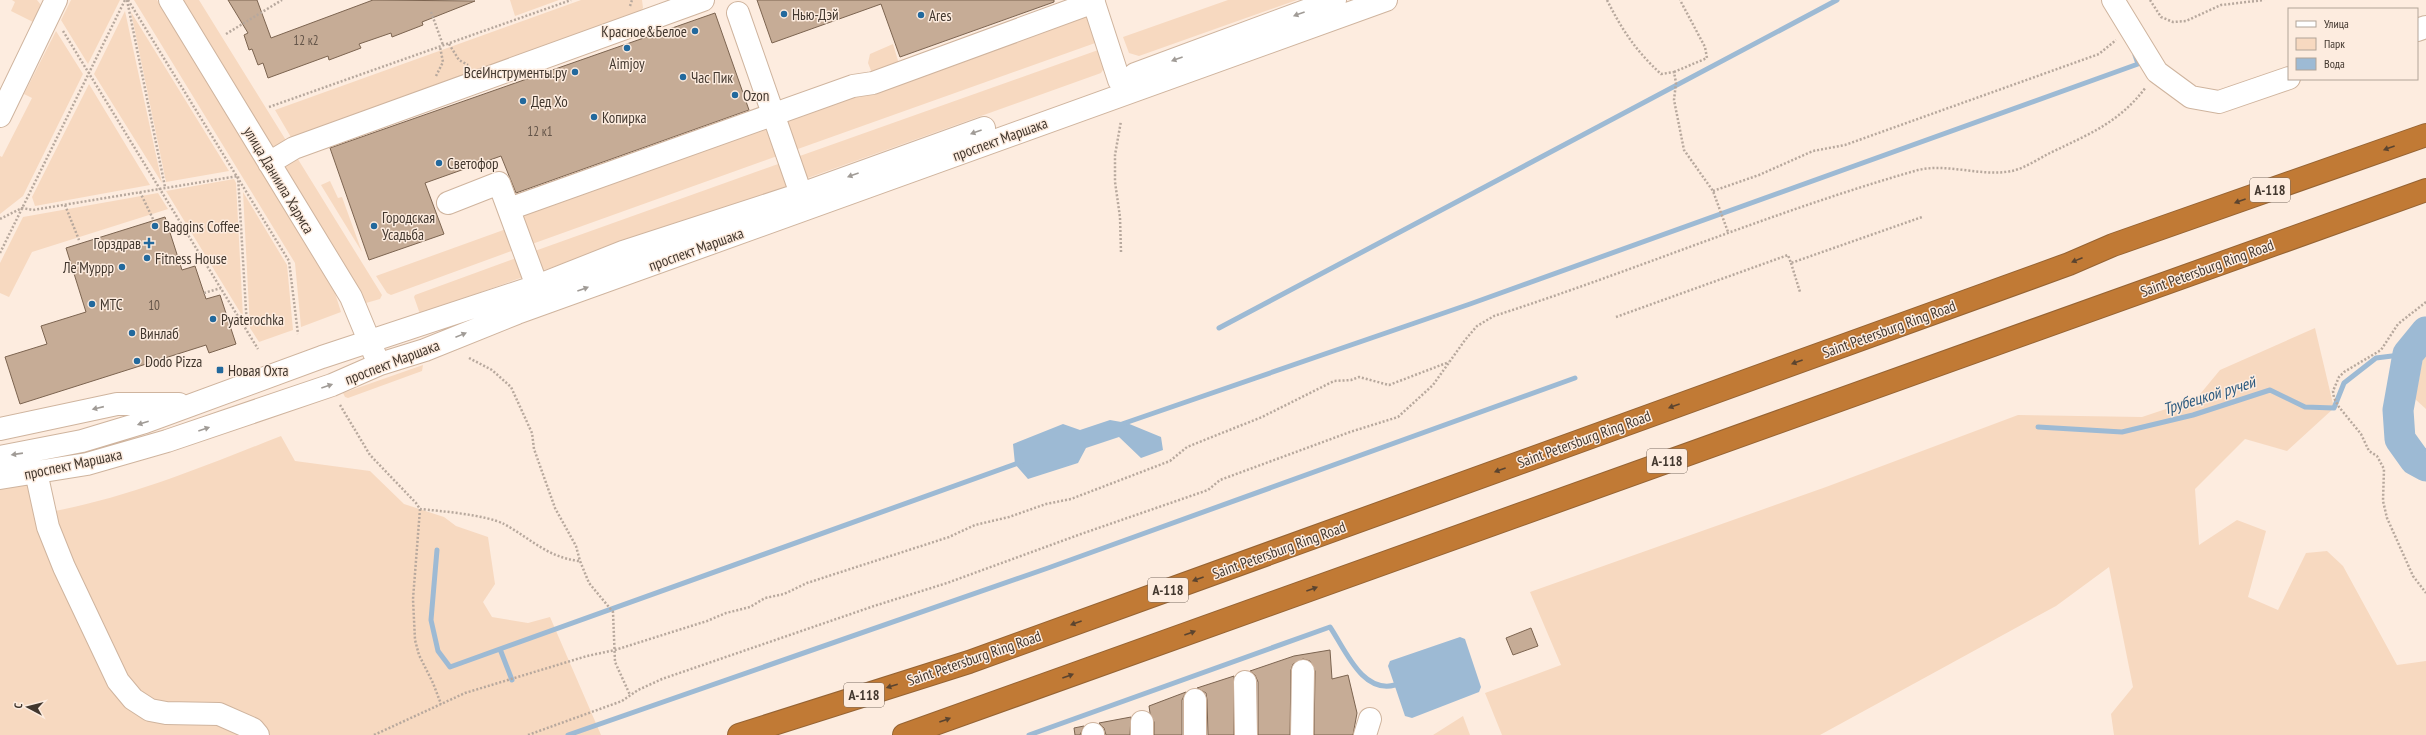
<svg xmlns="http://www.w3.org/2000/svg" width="2426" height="735" viewBox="0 0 2426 735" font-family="'PT Sans Narrow',sans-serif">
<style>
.green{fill:#f7d9c0}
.water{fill:#9dbad4}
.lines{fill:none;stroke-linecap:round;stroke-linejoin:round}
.stream{stroke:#9dbad4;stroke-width:5}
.river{stroke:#9dbad4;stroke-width:31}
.building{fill:#c6ac96;stroke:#7c6450}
.minor-casing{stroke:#cfb49e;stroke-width:24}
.highway-casing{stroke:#956333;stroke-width:24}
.path{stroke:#b7a89d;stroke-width:2.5;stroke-dasharray:2 2;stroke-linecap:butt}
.minor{stroke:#fff;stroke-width:22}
.highway{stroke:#c17a35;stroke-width:22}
.oneway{fill:#a09b96}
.oneway2{fill:#5b442f}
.poi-dot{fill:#22699d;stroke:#fdecdf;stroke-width:1.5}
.labels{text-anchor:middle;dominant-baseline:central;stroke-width:3;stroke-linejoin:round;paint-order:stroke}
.number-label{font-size:13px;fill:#635448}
.shield{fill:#fdecdf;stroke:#7a6d63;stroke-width:1}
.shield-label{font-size:14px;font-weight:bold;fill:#42372e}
.poi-label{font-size:15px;fill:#42372e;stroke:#fdecdf;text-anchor:start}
.street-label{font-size:15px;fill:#42372e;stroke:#fdecdf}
.water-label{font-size:16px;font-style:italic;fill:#2c5a7f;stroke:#fdecdf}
</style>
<rect width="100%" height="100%" fill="#fdecdf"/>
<path class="green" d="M12 0H37L41 5 33 22 11 11 15 2Z
M71 0H120L88 64 61 20Z
M134 0H157L335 293 341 312 301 327 295 263Z
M180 0H199L287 142 279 147 271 148Z
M510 0H559L515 16Z
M581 0H642L643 8 637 15 292 139 275 110Z
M1228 0H1297L1139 56 1129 53 1123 37Z
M125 11 162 183 94 74Z
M131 12 229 171 166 182Z
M1086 13 1098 42 795 150 786 121Z
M56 31 83 74 23 196 0 214V156L2 157 32 98 24 94Z
M893 44 899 64 872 73 868 63 870 54Z
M1101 49 1106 65 1101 73 805 179 797 157Z
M89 84 150 185 35 206 32 197Z
M765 124 780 155 532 244 521 214Z
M296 156 382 295 380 299 366 303 284 168 288 161Z
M781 163 790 187 538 272 532 252Z
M234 179 236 183 243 317 166 191Z
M330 181 338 198 342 197 362 252 321 185Z
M243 192 287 265 293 330 259 342 250 328Z
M158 193 168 209 32 252 9 297 0 293V263L23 217Z
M509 228 517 249 391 295 387 293 376 276Z
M519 257 526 276 420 314 414 297 415 295Z
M2315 328 2334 408 2287 451 2245 439 2195 489 2199 545 2237 520 2266 531 2248 597 2278 610 2306 553 2327 551 2343 566 2397 665 2426 661V735H2114L2111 714 2133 687 2109 567 2056 606 1820 735H1502L1485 693 1561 665 1530 592 1826 487 2018 415 2142 417 2196 399 2220 370Z
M2426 354V409L2415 399 2423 358Z
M423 365 422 371 348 398 345 397 343 393Z
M281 436 295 461 370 471 404 504 444 517 456 526 488 537 495 584 483 602 492 617 528 623 550 617 601 735H268L160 704 143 696 125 678 60 535 55 511C134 496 207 465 281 436Z
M28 482 112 688 216 722 245 735H0V487Z
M1463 716 1470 735H1433Z"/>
<path class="water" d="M1110 420 1127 423 1161 437 1163 450 1141 458 1119 437 1086 448 1078 463 1028 479 1015 464 1013 444 1063 424 1080 430Z
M1460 637 1465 639 1481 687 1479 692 1412 718 1405 716 1388 666 1390 661Z"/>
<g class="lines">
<path class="stream" d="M1219 328 1837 0
M1122 424 1470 304 2138 64 2135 55
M2038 427 2122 432 2193 415 2270 390 2305 407 2334 408 2344 383 2376 358 2408 354
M437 550 431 620 438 651 450 667 1021 462
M500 649 512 680
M568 735 1048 568 1575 378
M1029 735 1330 627C1345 649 1362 694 1395 685"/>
<path class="river" d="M2426 332 2408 354 2398 410 2400 439 2415 460 2426 466"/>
</g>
<path class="building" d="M228 0H257L271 38 373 0 475 1 422 22 423 25 392 37 391 33 359 44 361 48 329 60 328 56 268 78 263 63 258 65 252 49 249 50 244 35 248 33Z
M757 0H1054V2L900 57 881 4 772 43Z
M715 13 749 110 516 193 501 156 425 183 444 234 369 260 330 148Z
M165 217 182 270 195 266 206 299 220 295 236 344 209 353 206 345 20 404 5 357 47 344 41 326 86 312 66 248Z
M1531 628 1538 646 1513 655 1506 638Z
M1330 650 1332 679 1348 675 1357 713 1353 735H1314L1315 671 1310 661 1303 659 1293 664 1291 670 1290 735H1258V682L1255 675 1250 671 1294 656Z
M1234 676V735H1208L1207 700 1206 693 1197 688Z
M1186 692 1182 700V735H1154V722L1150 713 1149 706Z
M1131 717 1130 735H1106L1104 728 1099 723Z
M1084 726 1080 735H1075L1074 728Z"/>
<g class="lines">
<g class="minor-casing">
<path id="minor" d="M170 0 351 297 375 355
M1093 0 1119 80
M2113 0 2157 72 2191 97 2219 102 2289 78
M738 13 801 194
M2417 30 2426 27
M1135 74 1335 0
M0 116 56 0
M269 163 294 148 703 0
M448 203 499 183 537 286
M509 209 853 86 873 83 1094 2
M0 429 117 404H179
M0 457 82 441 145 422 322 357 537 286 623 252 801 194 984 128
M36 472 48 527 64 567 118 681 133 699 150 710 166 713 219 714 253 729 258 735
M0 478 87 464 167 441 332 385 380 364 425 350 517 313 1386 0
M1245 682 1246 735
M1195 700V735
M1142 722V735
M1093 734V735
M1302 735 1303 671
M1365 735 1370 719"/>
</g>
<g class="highway-casing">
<path id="highway" d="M739 735 969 662 2069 264 2113 245 2426 135
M904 735 2426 190"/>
</g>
<path class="path" d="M127 0 165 187
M128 0 289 261 298 334
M1607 0C1622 30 1636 51 1661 74L1674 72 1676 83 1674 100 1684 150 1713 191 1728 232
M2150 0 2161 17 2173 22 2186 21 2221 5 2264 0
M630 6 632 0
M431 12 443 45
M63 31 258 349
M226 34 282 0
M449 44 459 60 468 65
M1674 72 1707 58 1705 47 1680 0
M436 76 443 62 440 47
M269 107 571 0
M1713 191 1759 175 1813 151 1845 145 2099 54 2116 40
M140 192 153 219
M65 205 79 240
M0 219 22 208 33 210 238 176 247 327
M1121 252 1120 217 1115 182V155L1121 121
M0 253 125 0
M1791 263 1800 292
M204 293 221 288
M2426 302 2398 324 2381 350 2344 372 2339 377 2333 391 2334 398 2339 407 2361 434 2369 451 2377 456 2384 469 2383 501 2387 518 2413 576 2426 593
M1616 317 1788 255 1791 263 1922 217
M469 358 492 370 511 387 532 433 534 449 555 508 576 546 580 561 589 583 613 612 615 662 630 695
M340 405 370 455 416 503 420 509 413 599 415 640 419 655 433 683 441 704
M420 509C440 511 487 515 504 524 530 538 548 558 580 561
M374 735 465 693 587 656 615 650 707 621 726 613 750 607 765 598 784 594 807 583 949 537 975 525 1009 517 1046 504 1071 499 1170 461 1187 447 1262 417 1334 381 1351 380 1359 377 1389 385 1449 362
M528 735 622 701 638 690 662 679 874 606 947 583 1081 534 1208 490 1220 480 1350 432 1398 417 1433 385 1465 340 1477 326 1494 316C1637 270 1774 211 1918 170 1949 163 1980 177 2012 171 2025 168 2038 159 2050 153 2089 134 2119 123 2146 87"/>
<use href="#minor" class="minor"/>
<use href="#highway" class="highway"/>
</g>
<defs><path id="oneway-solid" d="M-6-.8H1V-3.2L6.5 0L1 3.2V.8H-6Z"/></defs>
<g class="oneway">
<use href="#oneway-solid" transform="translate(1299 14) rotate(160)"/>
<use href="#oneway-solid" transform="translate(1177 59) rotate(160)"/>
<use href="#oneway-solid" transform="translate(976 132) rotate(160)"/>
<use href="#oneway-solid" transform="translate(853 175) rotate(160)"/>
<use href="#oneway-solid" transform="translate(583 289) rotate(-20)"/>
<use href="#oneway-solid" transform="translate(461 335) rotate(-22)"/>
<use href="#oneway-solid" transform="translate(327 386) rotate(-19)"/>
<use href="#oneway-solid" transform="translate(98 408) rotate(167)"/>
<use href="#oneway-solid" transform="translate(143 423) rotate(162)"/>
<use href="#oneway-solid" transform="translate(204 429) rotate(-19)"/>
<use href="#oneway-solid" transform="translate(17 454) rotate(172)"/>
</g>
<g class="oneway2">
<use href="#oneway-solid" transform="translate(2389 148) rotate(160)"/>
<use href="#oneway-solid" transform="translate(2240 201) rotate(160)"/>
<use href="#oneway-solid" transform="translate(2077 260) rotate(158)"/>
<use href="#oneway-solid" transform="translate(1797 362) rotate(160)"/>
<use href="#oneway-solid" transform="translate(1674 406) rotate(160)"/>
<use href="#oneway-solid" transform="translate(1500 470) rotate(160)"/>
<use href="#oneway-solid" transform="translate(1198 579) rotate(160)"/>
<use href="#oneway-solid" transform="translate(1312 589) rotate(-20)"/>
<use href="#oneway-solid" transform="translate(1076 623) rotate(160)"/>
<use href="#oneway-solid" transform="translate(1190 633) rotate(-20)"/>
<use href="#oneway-solid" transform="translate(1068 676) rotate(-20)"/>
<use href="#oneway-solid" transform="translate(892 686) rotate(163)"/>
<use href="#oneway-solid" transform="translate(945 720) rotate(-20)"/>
</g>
<g class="poi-dot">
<circle cx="784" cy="14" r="4"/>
<circle cx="921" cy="15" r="4"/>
<circle cx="695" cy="31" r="4"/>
<circle cx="627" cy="48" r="4"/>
<circle cx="575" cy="72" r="4"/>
<circle cx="683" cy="77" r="4"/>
<circle cx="735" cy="95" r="4"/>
<circle cx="523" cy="101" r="4"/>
<circle cx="594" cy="117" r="4"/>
<circle cx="439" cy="163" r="4"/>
<circle cx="155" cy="226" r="4"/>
<circle cx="374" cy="226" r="4"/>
<path d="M147 237h4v4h4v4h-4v4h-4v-4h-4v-4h4z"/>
<circle cx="147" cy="258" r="4"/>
<circle cx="122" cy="267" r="4"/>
<circle cx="92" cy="304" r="4"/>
<circle cx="213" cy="319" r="4"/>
<circle cx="132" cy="333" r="4"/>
<circle cx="137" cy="361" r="4"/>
<rect x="216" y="366" width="8" height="8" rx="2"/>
</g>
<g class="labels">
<g class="number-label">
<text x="306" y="40">12 к2</text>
<text x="540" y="131">12 к1</text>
<text x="154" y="305">10</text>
</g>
<g class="shield">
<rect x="2250" y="178" width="40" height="24" rx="3"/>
<rect x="1647" y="449" width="40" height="24" rx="3"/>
<rect x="1148" y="578" width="40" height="24" rx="3"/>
<rect x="844" y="683" width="40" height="24" rx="3"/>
</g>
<g class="shield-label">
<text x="2270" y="190">А-118</text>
<text x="1667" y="461">А-118</text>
<text x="1168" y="590">А-118</text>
<text x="864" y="695">А-118</text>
</g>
<g class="poi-label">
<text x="792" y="14">Нью-Дэй</text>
<text x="929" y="15">Ares</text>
<text x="687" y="31" text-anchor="end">Красное&amp;Белое</text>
<text x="627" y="63" text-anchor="middle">Aimjoy</text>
<text x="567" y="72" text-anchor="end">ВсеИнструменты.ру</text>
<text x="691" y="77">Час Пик</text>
<text x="743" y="95">Ozon</text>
<text x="531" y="101">Дед Хо</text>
<text x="602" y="117">Копирка</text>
<text x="447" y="163">Светофор</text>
<text x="382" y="217">Городская<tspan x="382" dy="17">Усадьба</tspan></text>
<text x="163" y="226">Baggins Coffee</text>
<text x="141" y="243" text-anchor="end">Горздрав</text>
<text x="155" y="258">Fitness House</text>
<text x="114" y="267" text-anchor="end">Ле'Муррр</text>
<text x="100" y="304">МТС</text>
<text x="221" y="319">Pyaterochka</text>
<text x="140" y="333">Винлаб</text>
<text x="145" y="361">Dodo Pizza</text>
<text x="228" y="370">Новая Охта</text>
</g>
<g class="street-label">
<text transform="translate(1000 139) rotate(-20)">проспект Маршака</text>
<text transform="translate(279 180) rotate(59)">улица Даниила Хармса</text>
<text transform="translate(696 249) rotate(-20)">проспект Маршака</text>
<text transform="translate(2207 268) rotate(-20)">Saint Petersburg Ring Road</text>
<text transform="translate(1889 329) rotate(-20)">Saint Petersburg Ring Road</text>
<text transform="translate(392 362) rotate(-21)">проспект Маршака</text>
<text transform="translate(1584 439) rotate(-20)">Saint Petersburg Ring Road</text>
<text transform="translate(73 464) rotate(-12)">проспект Маршака</text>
<text transform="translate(1279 550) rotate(-20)">Saint Petersburg Ring Road</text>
<text transform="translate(974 658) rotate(-19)">Saint Petersburg Ring Road</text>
</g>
<g class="water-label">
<text transform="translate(2209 395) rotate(-17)">Трубецкой ручей</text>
</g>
</g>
<rect x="2288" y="8" width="130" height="72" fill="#fdecdf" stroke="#b2a498"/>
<rect x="2296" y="21" width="20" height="6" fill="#ffffff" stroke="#b2a498"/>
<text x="2324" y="28" font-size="12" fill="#42372e">Улица</text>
<rect x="2296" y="38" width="20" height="12" fill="#f7d9c0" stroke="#b2a498"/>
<text x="2324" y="48" font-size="12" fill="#42372e">Парк</text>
<rect x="2296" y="58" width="20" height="12" fill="#9dbad4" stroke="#b2a498"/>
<text x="2324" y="68" font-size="12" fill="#42372e">Вода</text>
<g transform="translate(28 707) rotate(277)" stroke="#fdecdf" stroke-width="3" paint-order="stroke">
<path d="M0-3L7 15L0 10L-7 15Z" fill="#42372e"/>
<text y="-6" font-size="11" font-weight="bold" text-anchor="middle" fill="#42372e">С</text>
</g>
</svg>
